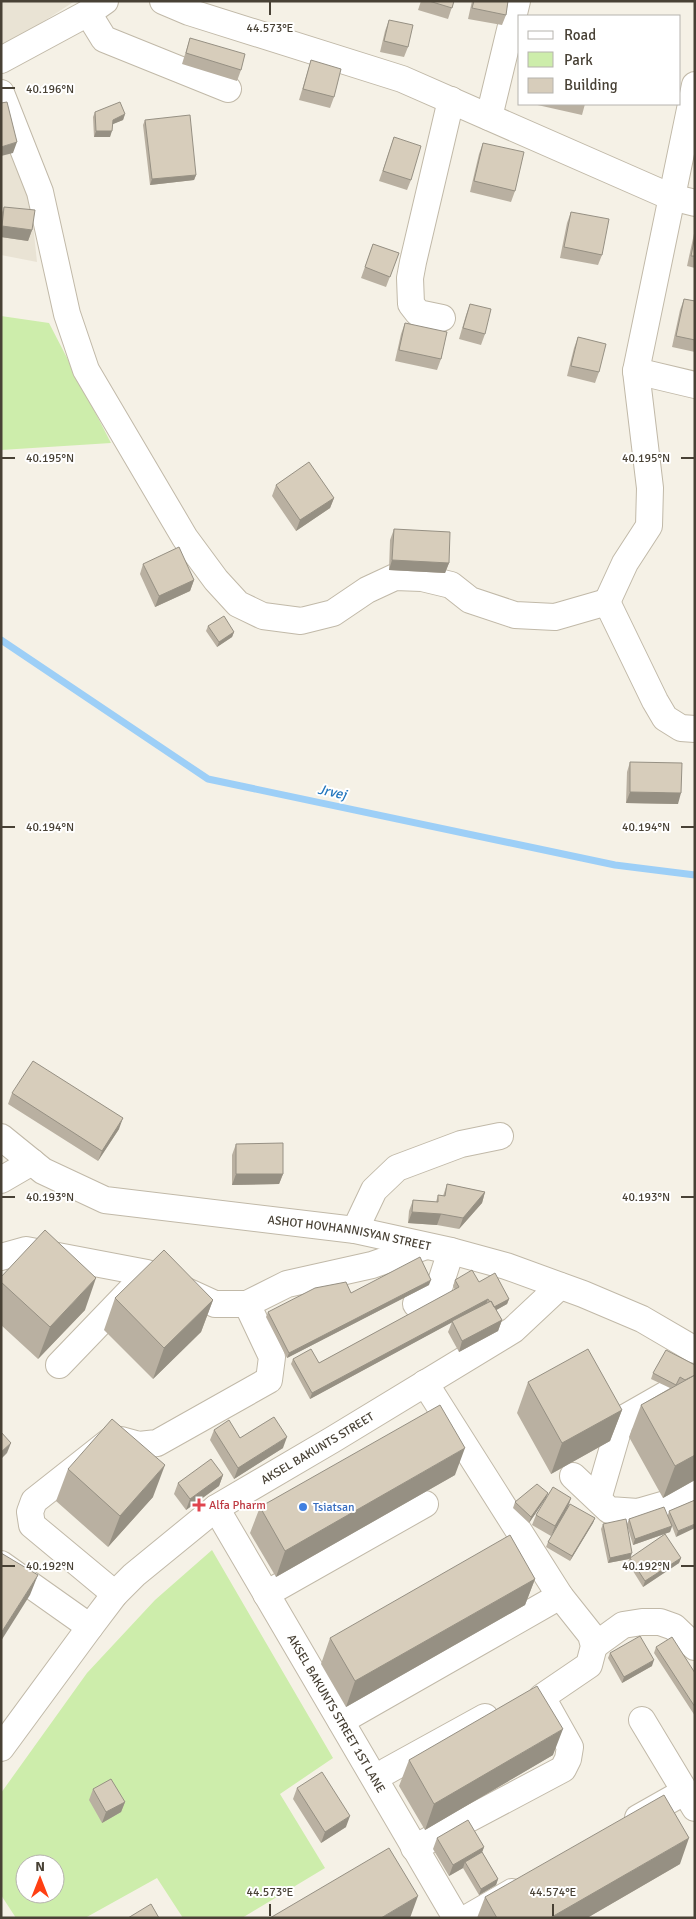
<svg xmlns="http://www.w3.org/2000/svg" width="696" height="1919" viewBox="0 0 696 1919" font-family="Signika,sans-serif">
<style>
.residential{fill:#e9e3d4}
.green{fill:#cdedab;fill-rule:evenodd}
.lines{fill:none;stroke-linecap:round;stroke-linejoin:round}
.stream{stroke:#9dcff7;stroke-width:7}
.minor-casing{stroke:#c1b9a8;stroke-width:28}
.minor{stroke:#fff;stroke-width:26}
.wall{fill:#b9b0a1}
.shaded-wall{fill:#969083}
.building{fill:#d7cdbb;stroke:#969083}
.ticks{fill:none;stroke:#484135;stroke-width:2}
.health-dot{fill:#e0444e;stroke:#fff;stroke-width:2}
.shop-dot{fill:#3f7fe0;stroke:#fff;stroke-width:2}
.labels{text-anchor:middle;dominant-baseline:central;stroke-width:4;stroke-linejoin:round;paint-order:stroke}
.street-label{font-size:12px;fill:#484135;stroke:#fff}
.health-label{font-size:12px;fill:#be3a42;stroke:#fff;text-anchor:start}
.shop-label{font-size:12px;fill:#366cbe;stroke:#fff;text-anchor:start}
.water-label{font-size:14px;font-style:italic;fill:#2477be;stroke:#fff}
.ticks-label{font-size:12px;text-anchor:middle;fill:#484135;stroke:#fff;stroke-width:4;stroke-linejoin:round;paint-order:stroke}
</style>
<rect width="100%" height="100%" fill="#f5f1e6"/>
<path class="residential" d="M1 1H75L1 49Z
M1 105 26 158 37 262 1 255Z"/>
<path class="green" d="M1 316 49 323 111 443 1 450Z
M212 1550 333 1758 280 1794 325 1868 242 1918H183L157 1878 85 1918H16L1 1895V1793L87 1673 155 1600ZM25 1864H55V1894H25Z"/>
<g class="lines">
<path class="stream" d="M1 640 208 779 615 865 695 875"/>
<g class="minor-casing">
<g id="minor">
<path d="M163 1 189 12 402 79 671 197 695 203"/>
<path d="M88 13 104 39 228 89"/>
<path d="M1 60 88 13 105 1"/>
<path d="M1 93 40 192 67 314 86 370 185 538 216 580 238 604 263 616 301 621 333 613 367 590 395 577 422 578 451 585 470 600 515 615 555 617 607 602"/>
<path d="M489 117 517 1"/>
<path d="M442 318 418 313 411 304 410 278 413 262 451 100"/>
<path d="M636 371 695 385"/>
<path d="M607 602 625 563 649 526 650 488 636 371 695 85"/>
<path d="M607 602 655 701 665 718 681 728 695 729"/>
<path id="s1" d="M1 1137 43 1171 105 1200 355 1230 451 1251 506 1266 583 1294 642 1319 695 1350"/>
<path d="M1 1180 32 1162"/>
<path d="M355 1230 374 1190 397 1168 461 1144 500 1136"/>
<path d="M1 1257 26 1250 147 1273 215 1304H247L287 1284 372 1265 426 1246"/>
<path d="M416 1304 440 1285 451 1251"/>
<path d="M59 1365 134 1287"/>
<path d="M573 1476 609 1510 638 1512 676 1501 695 1491"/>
<path d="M598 1499 621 1420 670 1392 695 1404"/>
<path id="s2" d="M216 1508 456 1918"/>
<path d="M1 1564 90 1627"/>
<path d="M115 1594 32 1525 30 1512 34 1501 110 1441 121 1440 139 1445 157 1443 269 1380 272 1357 247 1304"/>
<path d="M266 1594 425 1504"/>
<path d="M594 1646 623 1625 642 1622H660L674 1627 695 1647"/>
<path d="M642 1720 695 1808"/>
<path d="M341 1721 560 1596"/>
<path id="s3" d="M1 1748 90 1627 115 1594 134 1575 216 1508 332 1440 513 1330 560 1286"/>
<path d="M387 1771 485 1717"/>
<path d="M638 1818 684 1792"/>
<path d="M414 1848 563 1769 568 1759 570 1747 542 1697 589 1665 594 1646 591 1635 560 1596 425 1383"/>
<path d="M467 1918 512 1892"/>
</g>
</g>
<use href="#minor" class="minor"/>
</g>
<path class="wall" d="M421 1H454L448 19 418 10Z
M472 1H508L506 15 502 25 468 19Z
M389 20 408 47 404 57 380 52 385 31Z
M190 38 241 70 237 81 182 64Z
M311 60 334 97 330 108 299 100Z
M533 104H585L582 115Z
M95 112 125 114 123 120 112 124 110 137H94L93 117Z
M145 120 196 175 194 180 150 185 143 125Z
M394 137 411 180 407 190 379 181Z
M483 143 515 191 511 202 470 192 479 154Z
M4 207 32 230 28 241 1 237V215Z
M571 212 602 255 598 265 560 258 567 223Z
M695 229V268L687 266Z
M373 244 399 253 386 287 361 278Z
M684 299 695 301V352L672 347 680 310Z
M470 304 485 334 481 345 459 339 466 315Z
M405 323 441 359 437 370 395 361 401 334Z
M578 337 599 372 595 383 567 376 574 348Z
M276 485 334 498 330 508 296 531 272 496Z
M394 529 449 563 445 573 389 570 390 540Z
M143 564 194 580 190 591 155 607 140 574Z
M208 626 234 632 232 637 217 647 206 631Z
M630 762 678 804 626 803 627 772Z
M12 1093 119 1129 98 1161 8 1104Z
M236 1144 283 1174 279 1184 232 1185V1155Z
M447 1184 485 1192 482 1203 459 1229 437 1225 408 1223 409 1211 413 1200 436 1202 438 1195 443 1196Z
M1 1277 85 1310 38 1359 1 1325Z
M455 1280 479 1282 509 1299 507 1304 496 1310 502 1320 498 1331 459 1352 448 1332 452 1322 310 1399 291 1364 293 1359 319 1363 455 1290 453 1286Z
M429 1285 287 1358 266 1317 268 1312 351 1293Z
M115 1298 213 1300 201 1332 153 1379 104 1330Z
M695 1365V1480L663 1498 629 1437 641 1405 670 1388 651 1379 653 1373Z
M528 1382 622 1410 610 1441 551 1474 517 1413Z
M214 1430 240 1438 283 1448 234 1479 210 1440Z
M68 1469 153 1497 108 1547 56 1501Z
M223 1475 219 1486 186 1510 174 1494 178 1483Z
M455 1475 276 1577 250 1533 260 1507Z
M548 1493 546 1498 529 1523 513 1508 515 1502Z
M571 1498 568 1508 595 1518 593 1523 570 1561 546 1547 548 1542 564 1514 551 1536 532 1525 536 1515Z
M695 1500 676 1537 672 1526 670 1532 633 1545 627 1525 631 1557 681 1558 679 1563 643 1587 628 1563 629 1559 608 1563 601 1529 603 1524H627L629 1519 668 1515 669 1511Z
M535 1579 525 1605 346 1707 321 1664 330 1638Z
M656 1647 695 1673V1716L654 1653Z
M610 1653 652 1666 622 1683 608 1658Z
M553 1755 425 1830 399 1786 409 1760Z
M297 1788 346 1827 321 1843 293 1799Z
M93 1789 125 1802 121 1812 102 1823 89 1800Z
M437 1838 484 1847 482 1852 498 1879 496 1885 479 1895 463 1868 449 1876 433 1849Z
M680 1864 587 1918H477L485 1897Z"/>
<path class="shaded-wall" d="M125 114 123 120 111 125 113 120Z
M96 131H112L110 137H94Z
M17 142 13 153 1 156V147Z
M196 175 194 180 150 185 152 179Z
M2 226 32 230 28 241 1 237V229Z
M334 498 330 508 296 531 300 520Z
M392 560 449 563 445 573 389 570Z
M194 580 190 591 155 607 159 596Z
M234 632 232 637 217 647 219 642Z
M630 792 681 793 678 804 626 803Z
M123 1118 119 1129 98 1161 102 1151Z
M236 1174H283L279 1184 232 1185Z
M485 1192 482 1203 459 1229 463 1218Z
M412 1212 441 1214 437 1225 408 1223Z
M96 1278 85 1310 38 1359 50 1327Z
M431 1280 429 1285 287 1358 289 1353Z
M488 1299 486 1304 310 1399 312 1393Z
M509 1299 507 1304 491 1313 493 1307Z
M213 1300 201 1332 153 1379 164 1348Z
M502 1320 498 1331 459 1352 462 1341Z
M622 1410 610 1441 551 1474 562 1443Z
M287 1437 283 1448 234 1479 238 1468Z
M11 1443 7 1453 1 1459V1452Z
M465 1448 455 1475 276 1577 285 1551Z
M695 1455V1480L663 1498 675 1466Z
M165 1465 153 1497 108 1547 120 1516Z
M223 1475 219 1486 186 1510 190 1499Z
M548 1493 546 1498 529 1523 531 1517Z
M571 1498 567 1509 551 1536 555 1526Z
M595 1518 593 1523 570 1561 572 1556Z
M695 1524V1528L676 1537 678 1531Z
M672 1526 670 1532 633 1545 635 1539Z
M632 1553 630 1559V1558L629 1559 608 1563 610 1558Z
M681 1558 679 1563 643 1587 645 1581Z
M38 1575 30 1595 1 1641V1633Z
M535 1579 525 1605 346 1707 355 1681Z
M654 1660 652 1666 622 1683 624 1677Z
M563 1729 553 1755 425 1830 434 1804Z
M125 1802 121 1812 102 1823 106 1812Z
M350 1816 346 1827 321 1843 325 1832Z
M689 1838 680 1864 587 1918H550Z
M484 1847 480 1858 465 1862 463 1868 449 1876 453 1865Z
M498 1879 496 1885 479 1895 481 1889Z
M418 1896 410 1918H381Z"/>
<path class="building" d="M429 1H454L452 8Z
M474 1H508L506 15 472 8Z
M389 20 413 25 408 47 384 41Z
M190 38 245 54 241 70 186 53Z
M311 60 341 69 334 97 303 89Z
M7 102 17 142 1 147V103Z
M120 102 125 114 113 120 112 131H96L95 112Z
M190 115 196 175 152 179 145 120Z
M394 137 421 146 411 180 383 171Z
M483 143 524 152 515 191 474 181Z
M4 207 35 210 32 230 2 226Z
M571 212 609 219 602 255 564 247Z
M695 236V256H691Z
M373 244 399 253 390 277 365 267Z
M684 299 695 301V340L676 336Z
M470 304 491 309 485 334 463 328Z
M405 323 447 332 441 359 399 350Z
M578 337 606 344 599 372 571 366Z
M309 462 334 498 300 520 276 485Z
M394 529 450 532 449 563 392 560Z
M179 547 194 580 159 596 143 564Z
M224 616 234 632 219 642 208 626Z
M630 762 682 763 681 793 630 792Z
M33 1061 123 1118 102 1151 12 1093Z
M283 1143V1174H236V1144Z
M447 1184 485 1192 463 1218 441 1214 412 1212 413 1200 438 1202V1195L445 1196Z
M45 1230 96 1278 50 1327 1 1282V1277Z
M164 1250 213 1300 164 1348 115 1298Z
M420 1257 431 1280 289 1353 268 1312 315 1288 346 1282 351 1293Z
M472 1270 479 1282 495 1273 509 1299 494 1307 491 1301 490 1302 488 1299 312 1393 293 1359 311 1349 319 1363 459 1287 455 1280Z
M491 1301 502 1320 462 1341 452 1321Z
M588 1349 622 1410 562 1443 528 1382Z
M666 1350 695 1365V1375L685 1380 680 1377 676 1385 653 1373Z
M695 1375V1455L675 1466 641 1405Z
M440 1405 465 1448 285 1551 260 1507Z
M274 1417 287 1437 238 1468 214 1430 229 1420 240 1438Z
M112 1419 165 1465 120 1516 68 1469Z
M1 1432 11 1443 1 1452Z
M211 1459 223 1475 190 1499 178 1483Z
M537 1484 548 1493 531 1517 515 1502Z
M553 1487 571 1498 555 1526 536 1515Z
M695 1500V1524L678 1531 669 1511Z
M570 1504 595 1518 572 1556 548 1542Z
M664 1507 672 1526 635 1539 629 1519Z
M626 1519 632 1553 610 1558 603 1524Z
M665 1534 681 1558 645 1581 630 1558Z
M510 1535 535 1579 355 1681 330 1638Z
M1 1553 38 1575 1 1633Z
M640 1636 654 1660 624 1677 610 1653Z
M672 1637 695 1673V1707L656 1647Z
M537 1686 563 1729 434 1804 409 1760Z
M322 1772 350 1816 325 1832 297 1788Z
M111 1779 125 1802 106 1812 93 1789Z
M664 1795 689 1838 550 1918H497L485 1897Z
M468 1820 484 1847 453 1865 437 1838Z
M389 1848 418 1896 381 1918H270Z
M482 1852 498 1879 481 1889 465 1862Z
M151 1904 159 1918H128Z"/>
<path class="ticks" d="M270 2V15M2 88H15M2 458H15M681 458H694M2 827H15M681 827H694M2 1197H15M681 1197H694M2 1566H15M681 1566H694M270 1904V1916M553 1904V1916"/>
<path class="health-dot" d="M196.5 1497.5h5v5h5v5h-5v5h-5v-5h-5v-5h5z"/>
<circle class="shop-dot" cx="303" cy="1507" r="5"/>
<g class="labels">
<g class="street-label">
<text stroke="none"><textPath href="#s1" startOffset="369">ASHOT HOVHANNISYAN STREET</textPath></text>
<text stroke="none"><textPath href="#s3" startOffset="442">AKSEL BAKUNTS STREET</textPath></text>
<text stroke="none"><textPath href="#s2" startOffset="238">AKSEL BAKUNTS STREET 1ST LANE</textPath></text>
</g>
<g class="health-label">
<text x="209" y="1505">Alfa Pharm</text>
</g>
<g class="shop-label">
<text x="313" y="1507">Tsiatsan</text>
</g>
<g class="water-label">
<text transform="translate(332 792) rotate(12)">Jrvej</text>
</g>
</g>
<g class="ticks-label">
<text x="270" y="32">44.573°E</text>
<text x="50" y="93">40.196°N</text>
<text x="50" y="462">40.195°N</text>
<text x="646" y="462">40.195°N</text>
<text x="50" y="831">40.194°N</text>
<text x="646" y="831">40.194°N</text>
<text x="50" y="1201">40.193°N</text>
<text x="646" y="1201">40.193°N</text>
<text x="50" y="1570">40.192°N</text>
<text x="646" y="1570">40.192°N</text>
<text x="270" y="1896">44.573°E</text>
<text x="553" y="1896">44.574°E</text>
</g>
<rect width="696" height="1919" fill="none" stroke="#484135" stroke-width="5"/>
<rect x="518" y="15" width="162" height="90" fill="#ffffff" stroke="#b6b3ae"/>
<rect x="528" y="31" width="25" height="8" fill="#ffffff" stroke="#b6b3ae"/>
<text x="564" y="40" font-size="15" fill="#484135">Road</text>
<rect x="528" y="52" width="25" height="15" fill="#cdedab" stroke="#b6b3ae"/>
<text x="564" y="65" font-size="15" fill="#484135">Park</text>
<rect x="528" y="78" width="25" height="15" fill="#d7cdbb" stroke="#b6b3ae"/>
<text x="564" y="90" font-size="15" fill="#484135">Building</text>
<g transform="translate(40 1879)"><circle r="24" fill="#ffffff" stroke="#b6b3ae"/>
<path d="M0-4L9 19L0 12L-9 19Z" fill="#ff3f13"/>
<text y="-8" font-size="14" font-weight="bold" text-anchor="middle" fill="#484135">N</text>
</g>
</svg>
